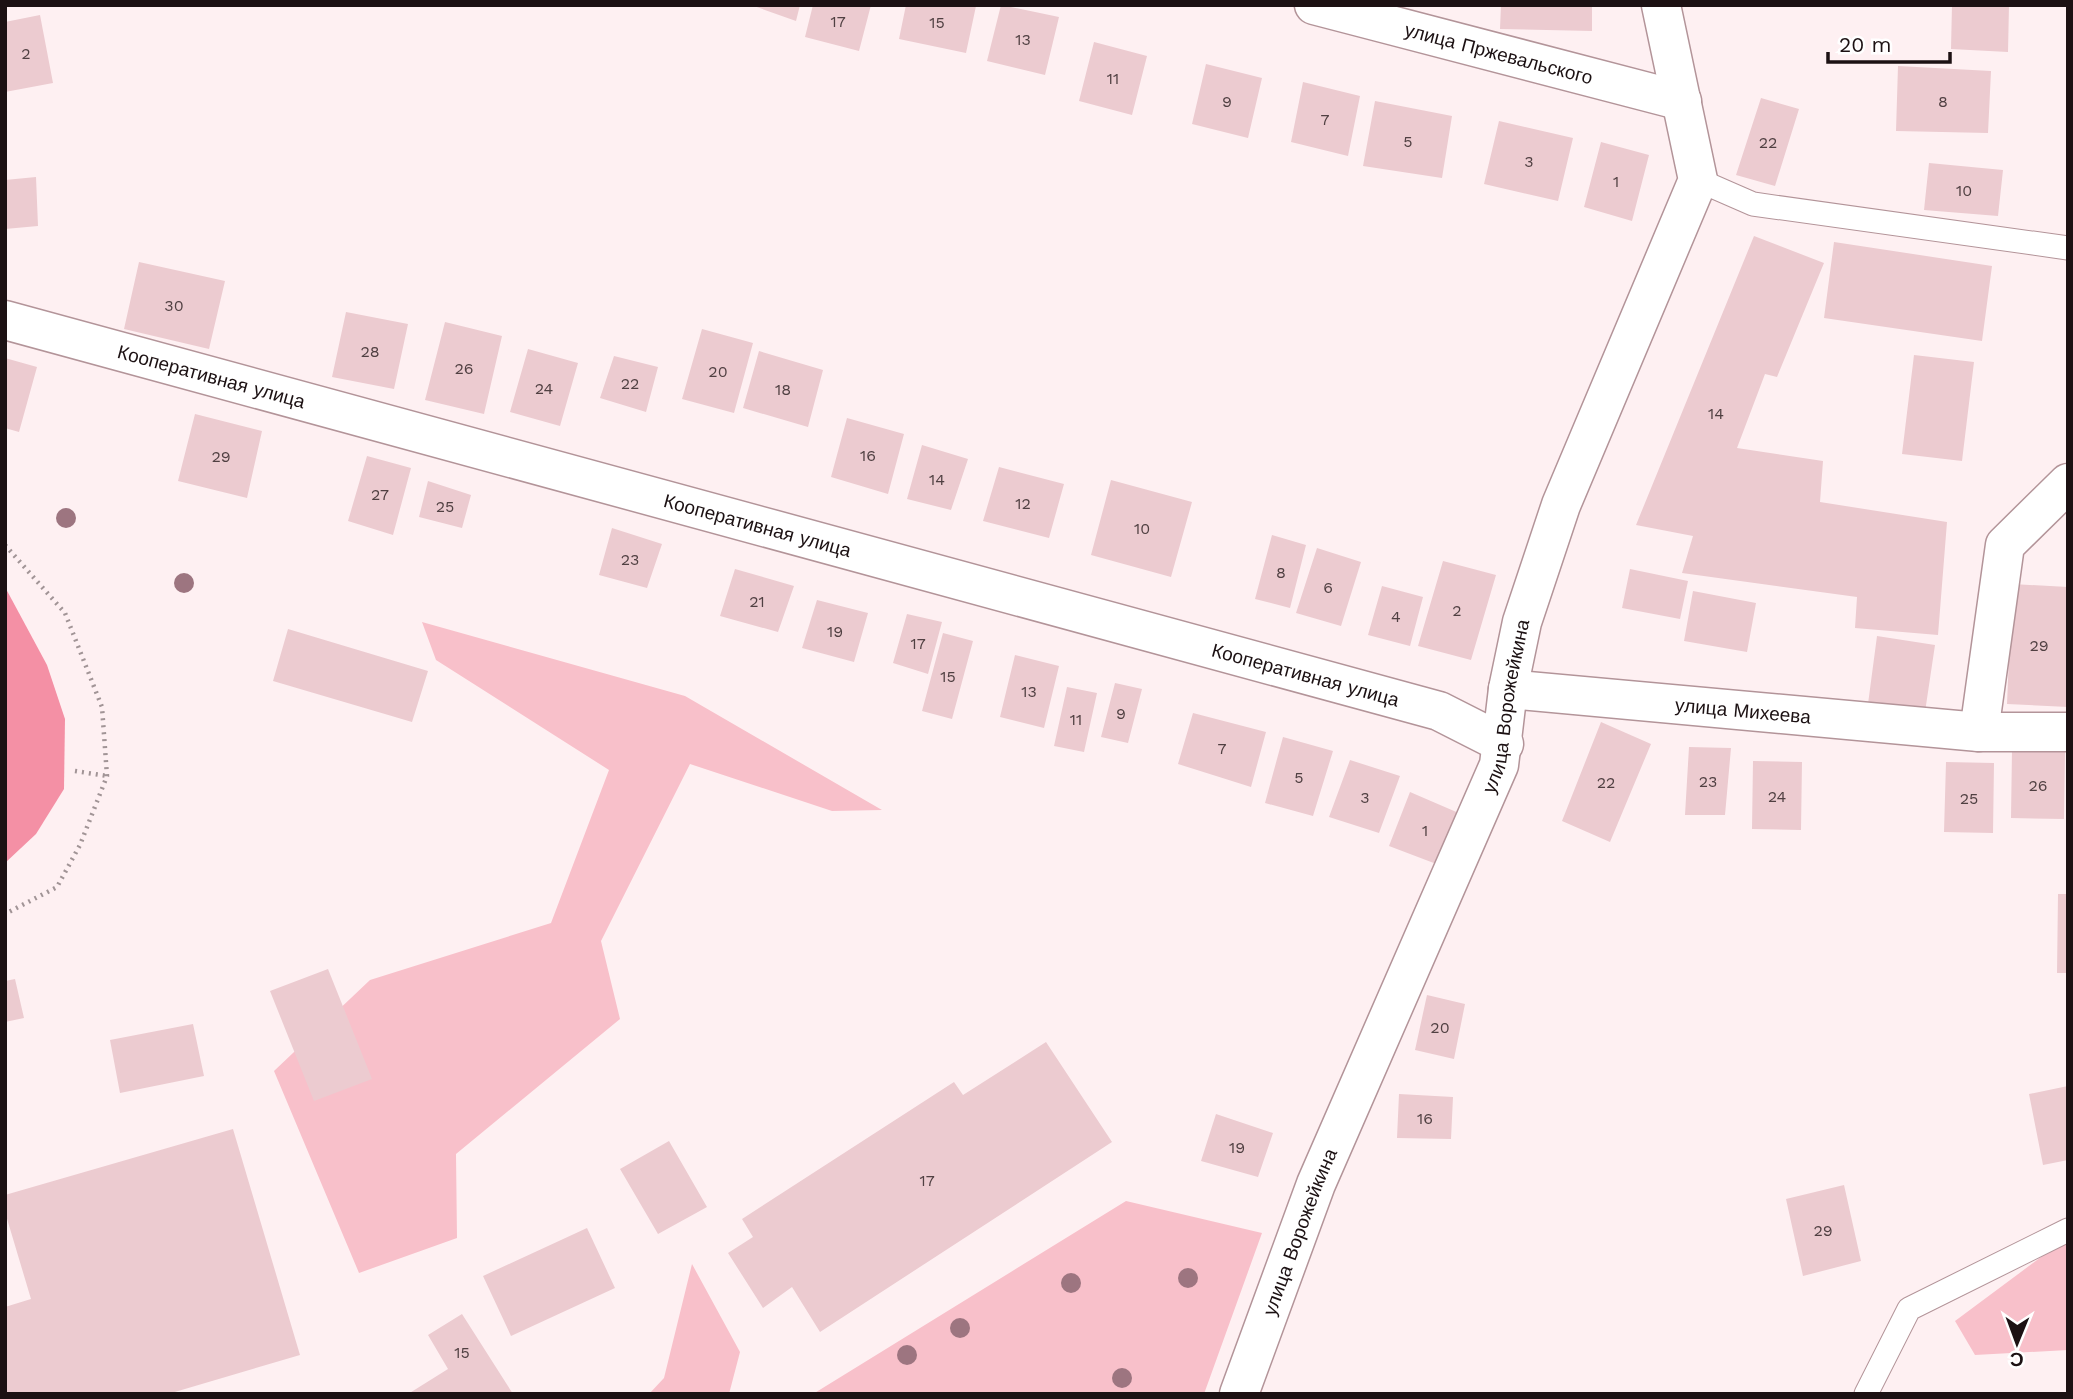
<svg xmlns="http://www.w3.org/2000/svg" width="2073" height="1399" viewBox="0 0 2073 1399" font-family="'Work Sans',sans-serif">
<style>
.green{fill:#f8c0ca}
.water{fill:#f490a5}
.building{fill:#eccbd0}
.lines{fill:none;stroke-linecap:round;stroke-linejoin:round}
.service-casing{stroke:#b39499;stroke-width:25}
.minor-casing{stroke:#b39499;stroke-width:41}
.path{stroke:#a19496;stroke-width:4.5;stroke-dasharray:2 5;stroke-linecap:butt}
.service{stroke:#fff;stroke-width:23}
.minor{stroke:#fff;stroke-width:38}
.tree{fill:#9d7580}
.labels{text-anchor:middle;dominant-baseline:central;stroke-width:6;stroke-linejoin:round;paint-order:stroke}
.number-label{font-size:16px;fill:#504042}
.street-label{font-size:19px;fill:#1c1113;stroke:#fff}
</style>
<rect width="100%" height="100%" fill="#fef0f2"/>
<path class="green" d="M422 622 685 696 882 810 832 811 690 764 601 941 620 1019 456 1154 457 1238 359 1273 274 1071 370 980 551 923 609 770 436 660Z
M1126 1201 1262 1233 1204 1394H813Z
M2068 1237V1350L1975 1355 1955 1321Z
M692 1264 740 1352 729 1394H649L664 1378Z"/>
<path class="water" d="M5 587 47 665 65 719 64 789 36 834 5 863Z"/>
<path class="building" d="M751 5H800L796 21Z
M813 5H871L859 51 805 37Z
M906 5 976 6 966 53 899 39Z
M1001 5 1059 17 1045 75 987 61Z
M1501 5H1592V31L1500 29Z
M1952 5H2009L2008 52 1951 49Z
M40 15 53 83 5 92V22Z
M1094 42 1147 56 1132 115 1079 101Z
M1206 64 1262 78 1248 138 1192 124Z
M1898 66 1991 71 1988 133 1896 131Z
M1303 82 1360 96 1348 156 1291 142Z
M1761 98 1799 109 1775 186 1736 175Z
M1375 101 1452 116 1442 178 1363 166Z
M1499 121 1573 138 1558 201 1484 184Z
M1601 142 1649 155 1632 221 1584 207Z
M1929 163 2003 170 1998 216 1924 210Z
M36 177 38 226 5 229V180Z
M1754 236 1824 263 1777 377 1765 374 1737 448 1823 461 1820 502 1947 522 1938 635 1855 628 1857 597 1682 573 1693 536 1636 525Z
M1834 242 1992 266 1982 341 1824 318Z
M139 262 225 281 209 349 124 329Z
M346 312 408 324 394 389 332 377Z
M445 322 502 336 484 414 425 400Z
M702 329 753 343 734 413 682 399Z
M528 349 578 363 560 426 510 412Z
M759 351 823 370 808 427 743 408Z
M1914 355 1974 362 1962 461 1902 454Z
M614 356 658 367 646 412 600 398Z
M5 358 37 367 19 432 5 428Z
M195 414 262 431 247 498 178 481Z
M847 418 904 434 888 494 831 477Z
M922 445 968 459 951 510 907 499Z
M367 456 411 468 393 535 348 521Z
M999 467 1064 484 1049 538 983 521Z
M1111 480 1192 502 1171 577 1091 555Z
M428 481 471 495 462 528 419 517Z
M612 528 662 544 647 588 599 575Z
M1272 535 1306 545 1290 608 1255 599Z
M1317 548 1361 562 1341 626 1296 613Z
M1443 561 1496 575 1471 660 1418 646Z
M735 569 794 586 778 632 720 616Z
M1630 569 1688 581 1680 619 1622 608Z
M2012 584 2068 587V707L2007 704Z
M1382 586 1423 597 1410 646 1368 635Z
M1693 591 1756 603 1747 652 1684 641Z
M817 600 868 613 854 662 802 648Z
M907 614 942 622 928 674 893 663Z
M288 629 428 671 412 722 273 681Z
M943 633 973 641 952 719 922 711Z
M1877 636 1935 645 1925 712 1868 704Z
M1015 655 1059 666 1044 728 1000 717Z
M1115 683 1142 689 1128 743 1101 737Z
M1067 687 1097 693 1084 752 1054 746Z
M1193 713 1266 732 1251 787 1178 764Z
M1601 722 1651 744 1610 842 1562 821Z
M1283 737 1333 751 1313 816 1265 803Z
M1689 747 1731 748 1725 815H1685Z
M2012 750 2065 751 2064 819 2011 818Z
M1350 760 1400 776 1379 833 1329 817Z
M1753 761 1802 762 1801 830 1752 829Z
M1946 762 1994 763 1993 833 1944 832Z
M1410 792 1461 814 1439 865 1389 846Z
M2058 894H2068V973H2057Z
M328 969 372 1079 314 1101 270 991Z
M15 979 24 1018 5 1022V981Z
M1427 995 1465 1004 1454 1059 1415 1050Z
M193 1024 204 1076 120 1093 110 1040Z
M1046 1042 1112 1142 820 1332 792 1287 763 1308 728 1253 753 1237 742 1219 954 1082 963 1095Z
M2068 1086V1160L2043 1165 2029 1094Z
M1399 1094 1453 1097 1451 1139 1397 1138Z
M1216 1114 1273 1133 1258 1177 1201 1161Z
M233 1129 300 1355 168 1394H5V1307L31 1299 5 1212V1195Z
M669 1141 707 1207 658 1234 620 1169Z
M1844 1185 1861 1261 1803 1276 1786 1199Z
M587 1228 615 1288 511 1336 483 1276Z
M462 1314 513 1394H408L448 1369 428 1335Z"/>
<g class="lines">
<g class="service-casing">
<path id="service" d="M1698 180 1753 204 2068 248
M1866 1394 1909 1309 2068 1230"/>
</g>
<g class="minor-casing">
<g id="minor">
<path id="s1" d="M1314 5 1682 101"/>
<path id="s2" d="M5 320 1439 711 1504 744"/>
<path id="s3" d="M1508 689 1979 732H2068"/>
<path d="M1979 732 2005 545 2068 483"/>
<path id="s4" d="M1239 1394 1316 1184 1499 765 1508 689 1522 622 1561 505 1698 180 1661 5"/>
</g>
</g>
<path class="path" d="M5 545 65 613 102 707 107 776 80 845 57 887 5 914
M75 771 107 776"/>
<use href="#service" class="service"/>
<use href="#minor" class="minor"/>
</g>
<g class="tree">
<circle cx="66" cy="518" r="10"/>
<circle cx="184" cy="583" r="10"/>
<circle cx="1188" cy="1278" r="10"/>
<circle cx="1071" cy="1283" r="10"/>
<circle cx="960" cy="1328" r="10"/>
<circle cx="907" cy="1355" r="10"/>
<circle cx="1122" cy="1378" r="10"/>
</g>
<g class="labels">
<g class="number-label">
<text x="838" y="21">17</text>
<text x="937" y="22">15</text>
<text x="1023" y="39">13</text>
<text x="26" y="53">2</text>
<text x="1113" y="78">11</text>
<text x="1227" y="101">9</text>
<text x="1943" y="101">8</text>
<text x="1325" y="119">7</text>
<text x="1408" y="141">5</text>
<text x="1768" y="142">22</text>
<text x="1529" y="161">3</text>
<text x="1616" y="181">1</text>
<text x="1964" y="190">10</text>
<text x="174" y="305">30</text>
<text x="370" y="351">28</text>
<text x="464" y="368">26</text>
<text x="718" y="371">20</text>
<text x="630" y="383">22</text>
<text x="544" y="388">24</text>
<text x="783" y="389">18</text>
<text x="1716" y="413">14</text>
<text x="868" y="455">16</text>
<text x="221" y="456">29</text>
<text x="937" y="479">14</text>
<text x="380" y="494">27</text>
<text x="1023" y="503">12</text>
<text x="445" y="506">25</text>
<text x="1142" y="528">10</text>
<text x="630" y="559">23</text>
<text x="1281" y="572">8</text>
<text x="1328" y="587">6</text>
<text x="757" y="601">21</text>
<text x="1457" y="610">2</text>
<text x="1396" y="616">4</text>
<text x="835" y="631">19</text>
<text x="918" y="643">17</text>
<text x="2039" y="645">29</text>
<text x="948" y="676">15</text>
<text x="1029" y="691">13</text>
<text x="1121" y="713">9</text>
<text x="1076" y="719">11</text>
<text x="1222" y="748">7</text>
<text x="1299" y="777">5</text>
<text x="1708" y="781">23</text>
<text x="1606" y="782">22</text>
<text x="2038" y="785">26</text>
<text x="1777" y="796">24</text>
<text x="1365" y="797">3</text>
<text x="1969" y="798">25</text>
<text x="1425" y="830">1</text>
<text x="1440" y="1027">20</text>
<text x="1425" y="1118">16</text>
<text x="1237" y="1147">19</text>
<text x="927" y="1180">17</text>
<text x="1823" y="1230">29</text>
<text x="462" y="1352">15</text>
</g>
<g class="street-label">
<text stroke="none"><textPath href="#s1" startOffset="191">улица Пржевальского</textPath></text>
<text stroke="none"><textPath href="#s2" startOffset="214">Кооперативная улица</textPath></text>
<text stroke="none"><textPath href="#s2" startOffset="780">Кооперативная улица</textPath></text>
<text stroke="none"><textPath href="#s2" startOffset="1348">Кооперативная улица</textPath></text>
<text stroke="none"><textPath href="#s4" startOffset="740">улица Ворожейкина</textPath></text>
<text stroke="none"><textPath href="#s3" startOffset="236">улица Михеева</textPath></text>
<text stroke="none"><textPath href="#s4" startOffset="173">улица Ворожейкина</textPath></text>
</g>
</g>
<rect width="2073" height="1399" fill="none" stroke="#1c1113" stroke-width="14"/>
<g transform="translate(2017 1343) rotate(181)" stroke="#ffffff" stroke-width="5" paint-order="stroke">
<path d="M0-5L12 26L0 18L-12 26Z" fill="#1c1113"/>
<text y="-10" font-size="19" font-weight="bold" text-anchor="middle" fill="#1c1113">С</text>
</g>
<path d="M1828 52v10h122v-10" fill="none" stroke="#1c1113" stroke-width="3.5"/>
<text x="1839" y="52" font-size="21" fill="#1c1113" stroke="#ffffff" stroke-width="5" paint-order="stroke">20 m</text>
</svg>
